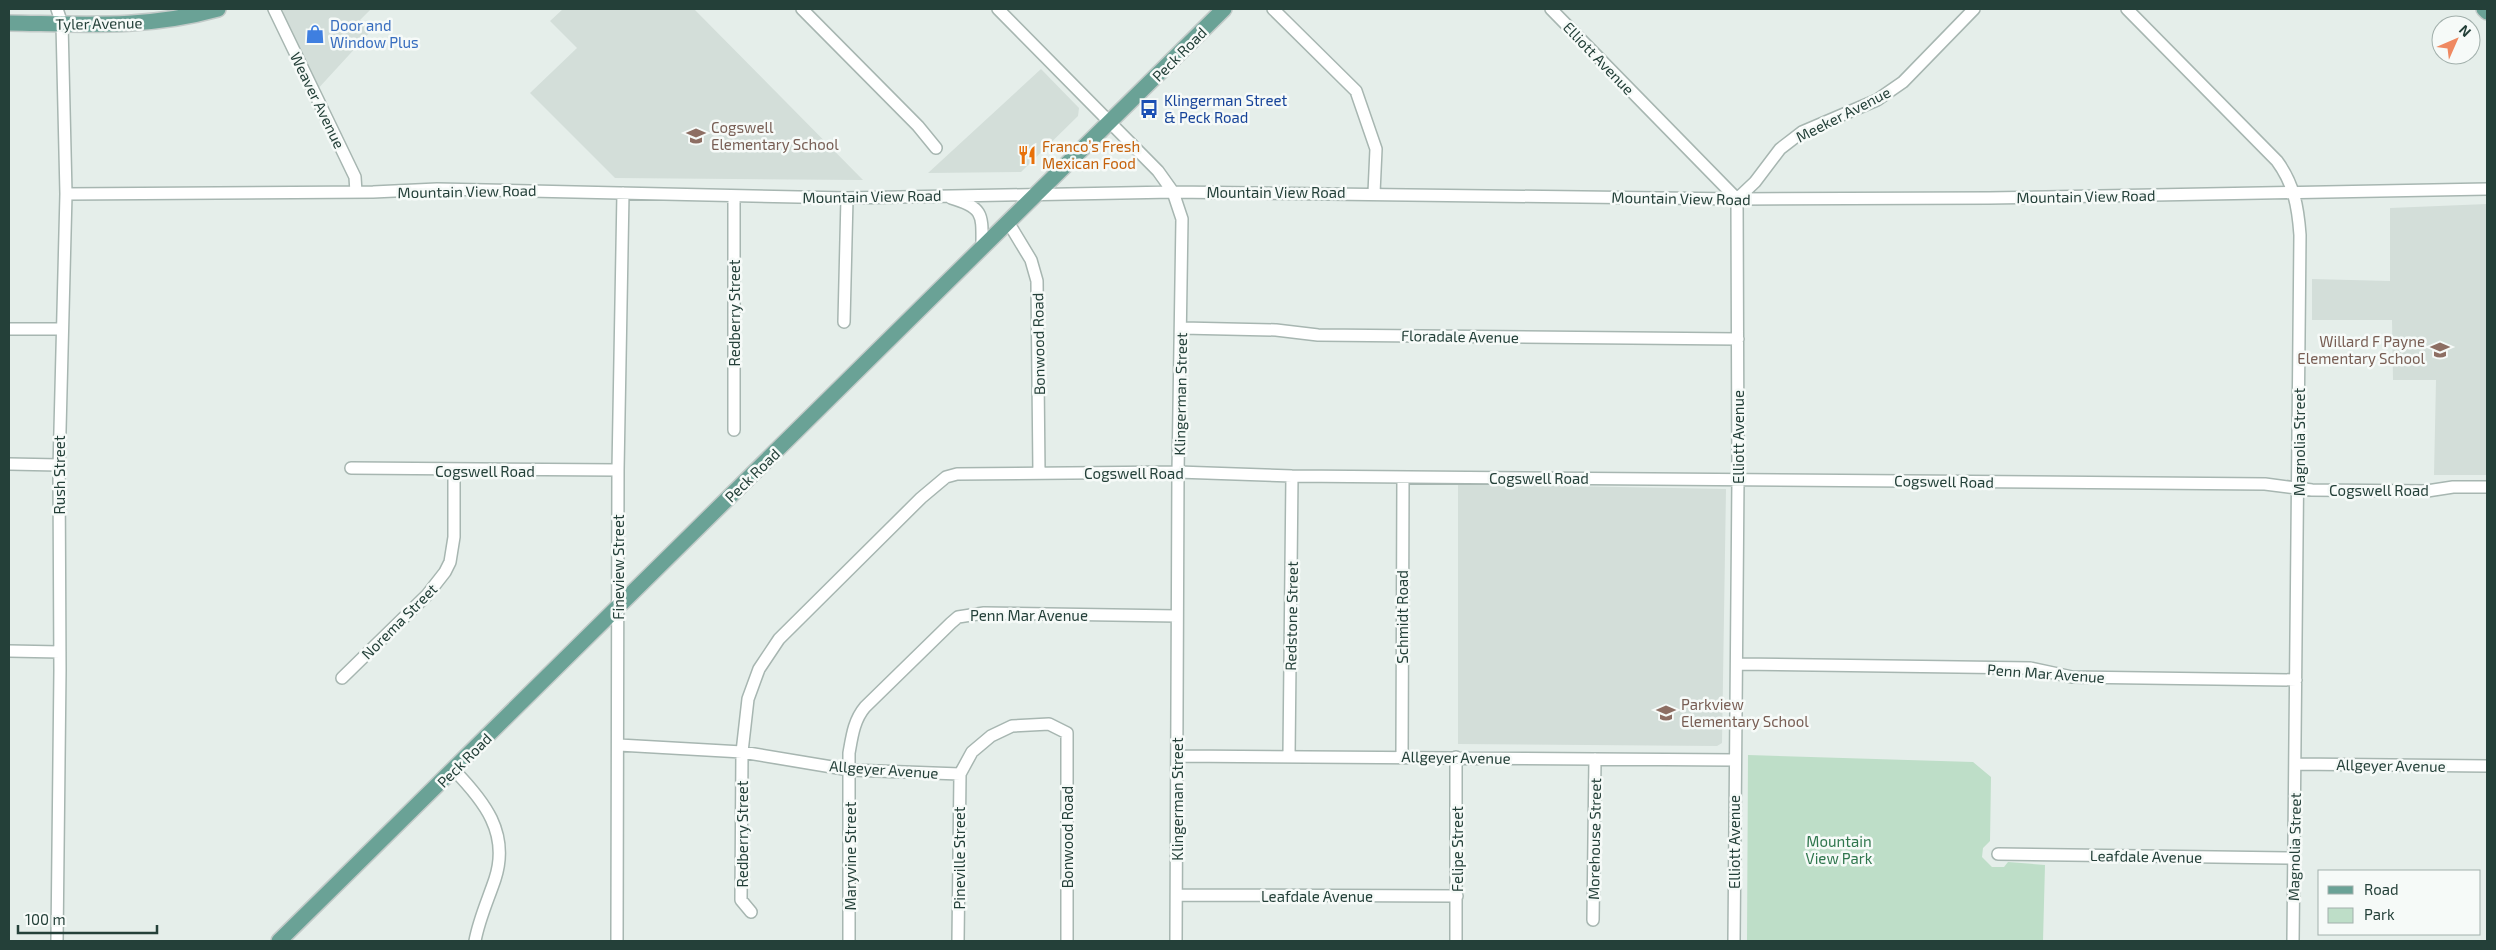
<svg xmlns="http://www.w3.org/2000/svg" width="2496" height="950" viewBox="0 0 2496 950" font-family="'Exo 2',sans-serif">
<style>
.built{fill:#d3ded9}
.park{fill:#bedec8}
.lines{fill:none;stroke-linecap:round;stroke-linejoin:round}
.minor-casing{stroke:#a7b6b1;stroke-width:14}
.major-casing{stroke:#c2cac8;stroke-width:18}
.minor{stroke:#fff;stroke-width:11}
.major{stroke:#6aa296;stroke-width:15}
.labels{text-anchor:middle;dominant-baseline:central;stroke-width:5;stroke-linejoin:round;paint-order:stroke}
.street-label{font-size:15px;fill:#244039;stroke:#f6faf8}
.shop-label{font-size:15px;fill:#366cbe;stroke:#f6faf8;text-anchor:start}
.transit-label{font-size:15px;fill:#164399;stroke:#f6faf8;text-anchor:start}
.education-label{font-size:15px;fill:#785e54;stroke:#f6faf8;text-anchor:start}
.food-label{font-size:15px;fill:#c56008;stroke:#f6faf8;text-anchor:start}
.park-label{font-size:15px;fill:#2f764d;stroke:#f6faf8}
</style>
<rect width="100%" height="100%" fill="#e5eeea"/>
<path class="built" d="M276 9H371L360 20 371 31 315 92Z
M563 9H694L863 180 615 178 530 93 577 48 550 21Z
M1041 69 1079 108 1078 116 1021 172 928 173Z
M2487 204V475H2434L2436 380H2393L2392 320H2312V279L2390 281V208Z
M1458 484 1726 489 1722 743 1717 746 1458 744Z"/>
<path class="park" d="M1748 755 1973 762 1991 777 1990 841 1983 848 1982 857 1992 867H2004L2008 862 2045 865 2043 941H1747Z"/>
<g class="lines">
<g class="minor-casing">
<path id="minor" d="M274 9 355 177 356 192
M802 9 918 126 936 148
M998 9 1158 171 1173 192 1182 219 1178 472 1176 941
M1273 9 1356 91 1376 149 1374 193
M1551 9 1737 199 1738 479 1734 941
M2127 9 2277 161C2294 184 2298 207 2300 235L2293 941
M66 194 373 192 437 189 847 198 1173 192 1737 199 1989 198 2487 189
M951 198C985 208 982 215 982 248
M1737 199 1755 182 1780 149 1802 132 1877 100 1903 82 1974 9
M1008 222 1031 260 1037 281 1039 473
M844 322 847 198
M1182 328 1276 330 1318 335 1738 339
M9 329H61
M734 430V196
M9 464 59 465
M351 468 618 470
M9 651 60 652
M1737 664 2030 668 2072 677 2296 680
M342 678 427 595 445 572 450 562 454 537V471
M619 745 742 752 850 770 960 774 972 752 991 736 1012 726 1049 724 1067 733V941
M1289 755 1292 476
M1178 756 1735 760
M1402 756 1403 477
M2295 764 2487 766
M454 770C484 801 510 833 495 879 488 900 479 919 475 941
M1998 854 2293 858
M1177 895 1457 896
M751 912 741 900 742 752 748 699 759 669 779 639 921 498 946 477 957 474 1178 472 1292 476 2265 484 2312 490 2427 491 2453 487H2487
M1593 920 1595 759
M57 941 60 670 59 469 66 194 62 24 57 9
M617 941 618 470 623 193
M849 941V753C852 736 854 720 865 707L951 623 958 617 984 613 1177 616
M958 941 960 774
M1456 941V757"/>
</g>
<g class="major-casing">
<path id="major" d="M2484 9 2487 12
M9 23C83 24 146 29 218 9
M279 941 1224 9"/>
</g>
<use href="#minor" class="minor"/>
<use href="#major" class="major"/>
</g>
<defs>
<g id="shop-bare" transform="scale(1.5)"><path d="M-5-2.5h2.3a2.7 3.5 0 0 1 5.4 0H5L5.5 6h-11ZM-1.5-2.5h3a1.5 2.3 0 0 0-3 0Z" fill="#3f7fe0" stroke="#f6faf8" stroke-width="2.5" paint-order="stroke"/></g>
<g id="bus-bare" transform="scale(1.5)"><path d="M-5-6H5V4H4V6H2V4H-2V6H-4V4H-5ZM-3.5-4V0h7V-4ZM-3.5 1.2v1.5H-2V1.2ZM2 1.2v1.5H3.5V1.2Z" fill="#1a4fb4" stroke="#f6faf8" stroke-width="2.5" paint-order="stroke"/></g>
<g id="school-bare" transform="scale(1.5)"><path d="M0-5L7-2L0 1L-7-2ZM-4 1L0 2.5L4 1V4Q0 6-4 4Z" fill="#8d6e63" stroke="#f6faf8" stroke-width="2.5" paint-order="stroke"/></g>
<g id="restaurant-bare" transform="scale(1.5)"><path d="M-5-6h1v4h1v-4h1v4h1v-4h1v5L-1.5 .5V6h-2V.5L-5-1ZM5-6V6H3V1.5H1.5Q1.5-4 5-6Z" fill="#e8710a" stroke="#f6faf8" stroke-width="2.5" paint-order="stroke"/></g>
</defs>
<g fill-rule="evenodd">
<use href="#shop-bare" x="315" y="34"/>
<use href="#bus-bare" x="1149" y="109"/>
<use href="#school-bare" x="696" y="136"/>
<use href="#restaurant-bare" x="1027" y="155"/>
<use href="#school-bare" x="2440" y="350"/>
<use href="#school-bare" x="1666" y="713"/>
</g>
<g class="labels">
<g class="street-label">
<text transform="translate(99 23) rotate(-1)">Tyler Avenue</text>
<text transform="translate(1179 54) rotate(-45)">Peck Road</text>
<text transform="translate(1599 58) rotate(46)">Elliott Avenue</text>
<text transform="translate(318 100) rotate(64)">Weaver Avenue</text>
<text transform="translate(1843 114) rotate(-27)">Meeker Avenue</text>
<text transform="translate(467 191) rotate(-1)">Mountain View Road</text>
<text x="1276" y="192">Mountain View Road</text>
<text transform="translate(872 196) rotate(-1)">Mountain View Road</text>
<text transform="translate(2086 196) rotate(-1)">Mountain View Road</text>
<text transform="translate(1681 198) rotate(1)">Mountain View Road</text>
<text transform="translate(734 313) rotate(-90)">Redberry Street</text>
<text transform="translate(1460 336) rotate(1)">Floradale Avenue</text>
<text transform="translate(1038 344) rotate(-91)">Bonwood Road</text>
<text transform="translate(1180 394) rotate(-89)">Klingerman Street</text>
<text transform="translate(1738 437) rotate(-90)">Elliott Avenue</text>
<text transform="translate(2299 442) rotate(-90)">Magnolia Street</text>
<text x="485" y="471">Cogswell Road</text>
<text x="1134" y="473">Cogswell Road</text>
<text transform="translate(59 475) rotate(-90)">Rush Street</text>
<text transform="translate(752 475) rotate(-44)">Peck Road</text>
<text x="1539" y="478">Cogswell Road</text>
<text transform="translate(1944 481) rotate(1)">Cogswell Road</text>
<text x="2379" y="490">Cogswell Road</text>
<text transform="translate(618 567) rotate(-90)">Fineview Street</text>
<text x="1029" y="615">Penn Mar Avenue</text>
<text transform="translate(1291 616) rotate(-89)">Redstone Street</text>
<text transform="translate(1402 617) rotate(-90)">Schmidt Road</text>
<text transform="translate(399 621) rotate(-45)">Norema Street</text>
<text transform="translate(2046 673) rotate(4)">Penn Mar Avenue</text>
<text transform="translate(1456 757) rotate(1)">Allgeyer Avenue</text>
<text transform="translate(464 760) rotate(-45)">Peck Road</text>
<text transform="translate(2391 765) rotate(1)">Allgeyer Avenue</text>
<text transform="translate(884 769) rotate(4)">Allgeyer Avenue</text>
<text transform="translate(1177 799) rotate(-90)">Klingerman Street</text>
<text transform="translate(742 834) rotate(-90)">Redberry Street</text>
<text transform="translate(1067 837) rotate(-90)">Bonwood Road</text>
<text transform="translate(1594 839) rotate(-89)">Morehouse Street</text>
<text transform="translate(1734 842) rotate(-90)">Elliott Avenue</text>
<text transform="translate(2294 847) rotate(-89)">Magnolia Street</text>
<text transform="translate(1457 849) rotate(-90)">Felipe Street</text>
<text transform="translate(850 856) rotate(-90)">Maryvine Street</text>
<text transform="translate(2146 856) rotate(1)">Leafdale Avenue</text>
<text transform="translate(959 858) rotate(-90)">Pineville Street</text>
<text x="1317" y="896">Leafdale Avenue</text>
</g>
<g class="shop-label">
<text x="330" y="25">Door and<tspan x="330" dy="17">Window Plus</tspan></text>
</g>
<g class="transit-label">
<text x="1164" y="100">Klingerman Street<tspan x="1164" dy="17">&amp; Peck Road</tspan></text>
</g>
<g class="education-label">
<text x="711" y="127">Cogswell<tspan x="711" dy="17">Elementary School</tspan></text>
<text x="2425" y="341" text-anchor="end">Willard F Payne<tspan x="2425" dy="17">Elementary School</tspan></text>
<text x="1681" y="704">Parkview<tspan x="1681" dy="17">Elementary School</tspan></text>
</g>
<g class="food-label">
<text x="1042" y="146">Franco’s Fresh<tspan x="1042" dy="17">Mexican Food</tspan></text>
</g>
<g class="park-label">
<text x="1839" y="841">Mountain<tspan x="1839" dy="17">View Park</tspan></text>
</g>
</g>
<rect width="2496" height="950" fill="none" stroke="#244039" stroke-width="20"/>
<rect x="2318" y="870" width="162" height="65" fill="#f6faf8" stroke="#a2b0ac"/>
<rect x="2328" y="886" width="25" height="8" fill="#6aa296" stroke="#a2b0ac"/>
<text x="2364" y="895" font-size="15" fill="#244039">Road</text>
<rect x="2328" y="908" width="25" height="15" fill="#bedec8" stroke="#a2b0ac"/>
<text x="2364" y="920" font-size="15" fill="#244039">Park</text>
<g transform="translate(2456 40) rotate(45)"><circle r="24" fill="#f6faf8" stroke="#a2b0ac"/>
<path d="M0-4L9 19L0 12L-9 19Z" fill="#ef8961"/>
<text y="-8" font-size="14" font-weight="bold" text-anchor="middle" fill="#244039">N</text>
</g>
<path d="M18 925v8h139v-8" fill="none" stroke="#244039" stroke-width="2.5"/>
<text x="25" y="925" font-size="15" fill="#244039" stroke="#f6faf8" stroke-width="4" paint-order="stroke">100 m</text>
</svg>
